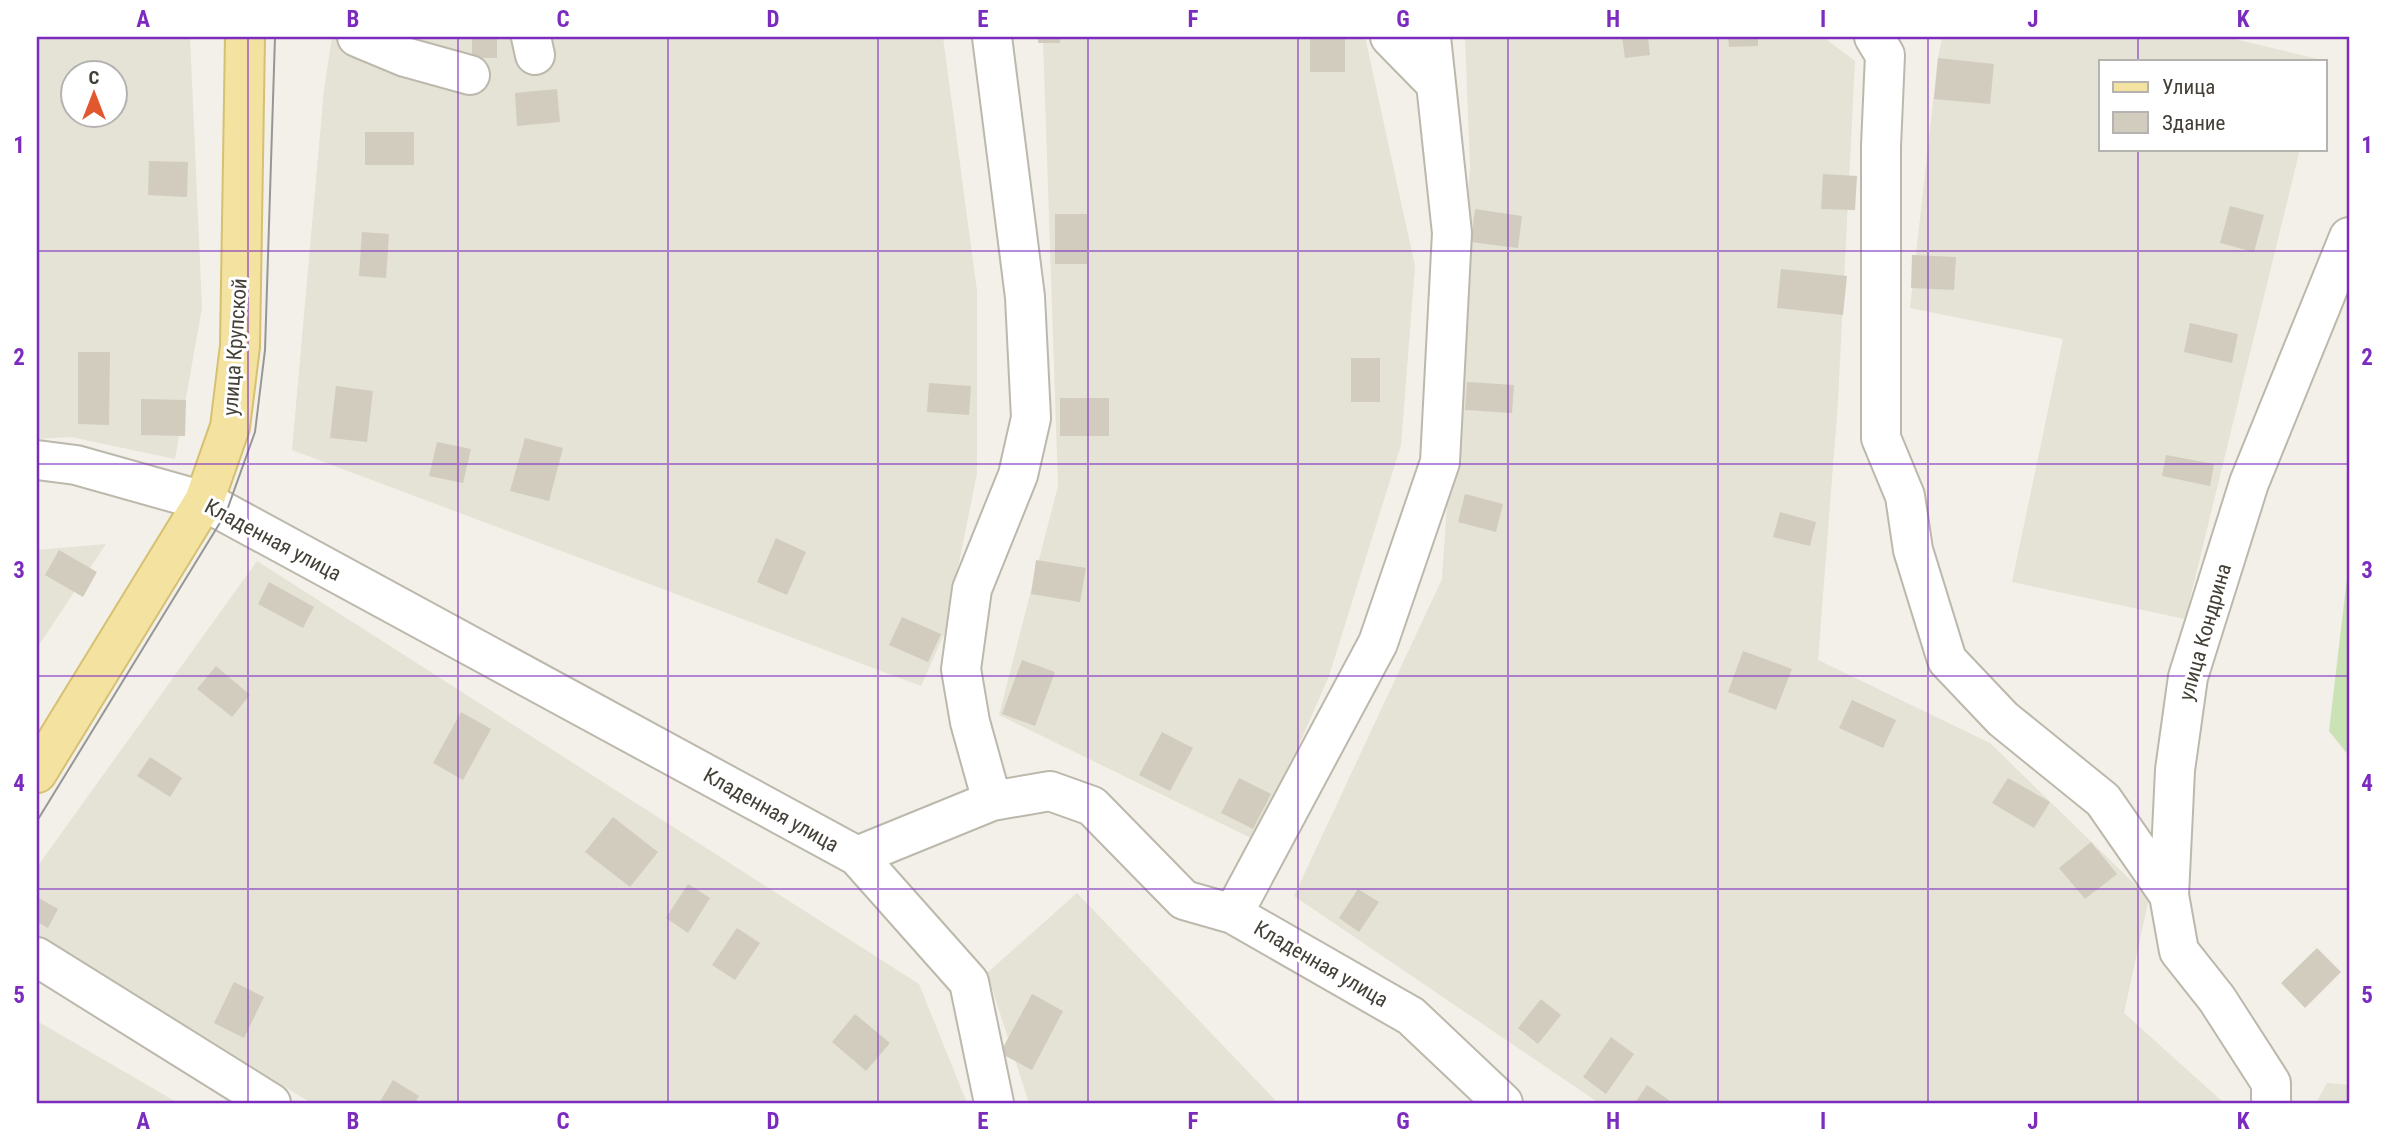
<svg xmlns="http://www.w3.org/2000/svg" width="2386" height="1140" viewBox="0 0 2386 1140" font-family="'Roboto Condensed',sans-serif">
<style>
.residential{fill:#e5e2d6;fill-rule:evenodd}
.green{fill:#cae2b5}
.building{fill:#d2ccbe}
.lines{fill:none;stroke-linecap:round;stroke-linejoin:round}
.minor-casing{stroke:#bcb8ab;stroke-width:42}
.major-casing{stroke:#d6c071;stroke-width:42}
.minor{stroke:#fff;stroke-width:38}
.major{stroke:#f3e2a0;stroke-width:38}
.tram{stroke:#969696;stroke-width:2}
.grid{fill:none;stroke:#7b2cbf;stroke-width:2;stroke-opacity:0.55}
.labels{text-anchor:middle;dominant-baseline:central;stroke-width:6;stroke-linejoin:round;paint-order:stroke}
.street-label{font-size:21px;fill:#444037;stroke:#fff}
.neatline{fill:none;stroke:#7b2cbf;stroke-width:2.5}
.grid-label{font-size:23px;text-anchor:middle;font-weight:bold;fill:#7b2cbf}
</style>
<rect width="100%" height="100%" fill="#f2f0e8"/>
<path class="residential" d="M37 37H190L202 308 175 459 71 437 37 439ZM74 74H116V116H74Z
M332 37H943L977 291V473L945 632 921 686 292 450 324 90Z
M1043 37H1365L1415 266 1401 445 1329 676 1257 841 999 715 1058 486Z
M1465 37H1823L1855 61 1838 401 1818 660 1990 743 2149 898 2124 1013 2224 1103H1599L1294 896 1442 579 1470 166Z
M1961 37H2226L2322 60 2101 61V149H2300L2185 619 2012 582 2063 339 1910 308 1938 58 1942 39Z
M106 544 37 648V550Z
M257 561 919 984 967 1103H311L37 935V867Z
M1077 893 1278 1103H1029L987 973Z
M37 1021 178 1103H37Z
M2327 1083 2349 1085V1103H2316Z"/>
<path class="green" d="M2349 561V756L2329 731Z"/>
<path class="building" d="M472 37H497V58H472Z
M1038 37H1060V43H1038Z
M1310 37H1345V72H1310Z
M1622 37H1648L1650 55 1625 58Z
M1728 37H1758V46L1729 47Z
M1938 58 1994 64 1990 104 1934 99Z
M557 89 560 122 517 126 515 93Z
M365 132H414V165H365Z
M149 161 188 162 187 197 148 195Z
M1823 174 1857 176 1855 210 1821 209Z
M2230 206 2264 215 2254 252 2220 243Z
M1475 209 1522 216 1518 248 1471 242Z
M1055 214H1087V264H1055Z
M362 232 389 234 386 278 359 276Z
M1912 255 1956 257 1954 290 1911 288Z
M1781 269 1847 276 1843 315 1777 308Z
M2190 323 2238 334 2232 363 2184 352Z
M78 352H110L109 425 78 424Z
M1351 358H1380V402H1351Z
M1467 382 1514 385 1512 413 1465 410Z
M929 383 971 386 969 415 927 412Z
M336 386 373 391 367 442 330 438Z
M1060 398H1109V436H1060Z
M141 399 186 400 185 436 141 435Z
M525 438 563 448 549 501 510 491Z
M437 442 471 449 463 483 429 476Z
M2166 455 2214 464 2210 486 2162 476Z
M1465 494 1503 504 1496 532 1458 522Z
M1780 512 1816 522 1810 546 1773 537Z
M776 538 806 552 787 595 757 582Z
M59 550 97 572 83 597 45 575Z
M1036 560 1086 568 1080 602 1031 594Z
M269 582 314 607 303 628 258 604Z
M902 617 941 634 928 662 889 645Z
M1743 651 1792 669 1776 710 1728 692Z
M1022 660 1055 672 1035 726 1002 714Z
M216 666 250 695 232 717 197 689Z
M1852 700 1896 720 1883 748 1839 728Z
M461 712 491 729 463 780 433 763Z
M1162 732 1193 748 1170 791 1139 775Z
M150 757 182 778 170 797 137 776Z
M1239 778 1271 794 1253 829 1221 813Z
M2008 778 2050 802 2034 828 1992 803Z
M613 817 658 852 630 887 585 852Z
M2091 842 2117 874 2085 899 2059 868Z
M688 884 710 898 688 933 666 918Z
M1358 889 1379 902 1359 932 1339 918Z
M37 897 58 909 48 928 37 922Z
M737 928 760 943 735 980 712 965Z
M2317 948 2341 972 2305 1008 2281 983Z
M234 982 264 997 244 1038 214 1023Z
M1032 994 1063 1011 1032 1070 1000 1053Z
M1541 999 1561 1015 1538 1044 1518 1028Z
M855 1014 890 1043 866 1071 832 1042Z
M1611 1037 1634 1054 1606 1094 1583 1077Z
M393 1080 419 1096 415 1103H379Z
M1647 1085 1669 1100 1667 1103H1635Z"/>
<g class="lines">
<g class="minor-casing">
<path id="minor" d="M357 37 405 57 470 75
M531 37 535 55
M992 37 1025 297 1031 418 1018 475 972 589 961 669 970 722 992 801
M1390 37 1436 84
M1874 37 1885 55 1881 146V438L1905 496 1913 550 1947 660 2003 719 2103 800 2169 895
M37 460 76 465 204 501 857 856 992 801 1050 791 1092 806 1184 900 1233 914 1411 1016 1503 1103
M857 856 969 982 994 1103
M1233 914 1378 643 1440 462 1452 233 1431 37
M37 957 271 1103
M2271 1103V1083L2217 999 2179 951 2169 895 2175 770 2188 677 2249 483 2349 237"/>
</g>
<g class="major-casing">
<path id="major" d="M37 773 204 501 230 427 240 346 245 37"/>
</g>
<use href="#minor" class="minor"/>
<use href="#major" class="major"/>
<path class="tram" d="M37 821 226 513 255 432 265 350 275 37"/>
</g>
<path class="grid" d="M248 37V1103M458 37V1103M668 37V1103M878 37V1103M1088 37V1103M1298 37V1103M1508 37V1103M1718 37V1103M1928 37V1103M2138 37V61M2138 149V1103M37 251H2349M37 464H2349M37 676H2349M37 889H2349"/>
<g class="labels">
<g class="street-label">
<text transform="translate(235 347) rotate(-86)">улица Крупской</text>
<text transform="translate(273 540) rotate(28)">Кладенная улица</text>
<text transform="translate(2205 632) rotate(-74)">улица Кондрина</text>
<text transform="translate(771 810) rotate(29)">Кладенная улица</text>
<text transform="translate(1321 964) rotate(30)">Кладенная улица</text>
</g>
</g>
<rect width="2386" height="1140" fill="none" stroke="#ffffff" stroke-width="77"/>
<rect x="2099" y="60" width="228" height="91" fill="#ffffff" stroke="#b4b3af" stroke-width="2"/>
<rect x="2113" y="82" width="35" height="10" fill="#f3e2a0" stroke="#b4b3af" stroke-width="2"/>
<text x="2162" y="94" font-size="21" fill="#444037">Улица</text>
<rect x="2113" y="112" width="35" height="21" fill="#d2ccbe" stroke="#b4b3af" stroke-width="2"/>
<text x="2162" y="130" font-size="21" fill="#444037">Здание</text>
<g transform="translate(94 94)"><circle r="33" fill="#ffffff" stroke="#b4b3af" stroke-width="2"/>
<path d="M0-5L12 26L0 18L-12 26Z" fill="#e2582e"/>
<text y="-10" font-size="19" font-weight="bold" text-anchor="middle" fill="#444037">С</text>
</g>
<rect x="38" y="38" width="2310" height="1064" class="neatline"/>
<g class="grid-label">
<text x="143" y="27">A</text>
<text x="353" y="27">B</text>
<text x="563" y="27">C</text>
<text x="773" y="27">D</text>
<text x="983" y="27">E</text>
<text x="1193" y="27">F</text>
<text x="1403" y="27">G</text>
<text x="1613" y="27">H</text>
<text x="1823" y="27">I</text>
<text x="2033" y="27">J</text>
<text x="2243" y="27">K</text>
<text x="19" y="153">1</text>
<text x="2367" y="153">1</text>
<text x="19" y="365">2</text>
<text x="2367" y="365">2</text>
<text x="19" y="578">3</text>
<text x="2367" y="578">3</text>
<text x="19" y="791">4</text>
<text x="2367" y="791">4</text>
<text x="19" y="1003">5</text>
<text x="2367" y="1003">5</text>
<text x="143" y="1129">A</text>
<text x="353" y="1129">B</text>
<text x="563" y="1129">C</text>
<text x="773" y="1129">D</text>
<text x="983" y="1129">E</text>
<text x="1193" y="1129">F</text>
<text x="1403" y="1129">G</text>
<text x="1613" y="1129">H</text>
<text x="1823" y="1129">I</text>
<text x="2033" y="1129">J</text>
<text x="2243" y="1129">K</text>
</g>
</svg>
